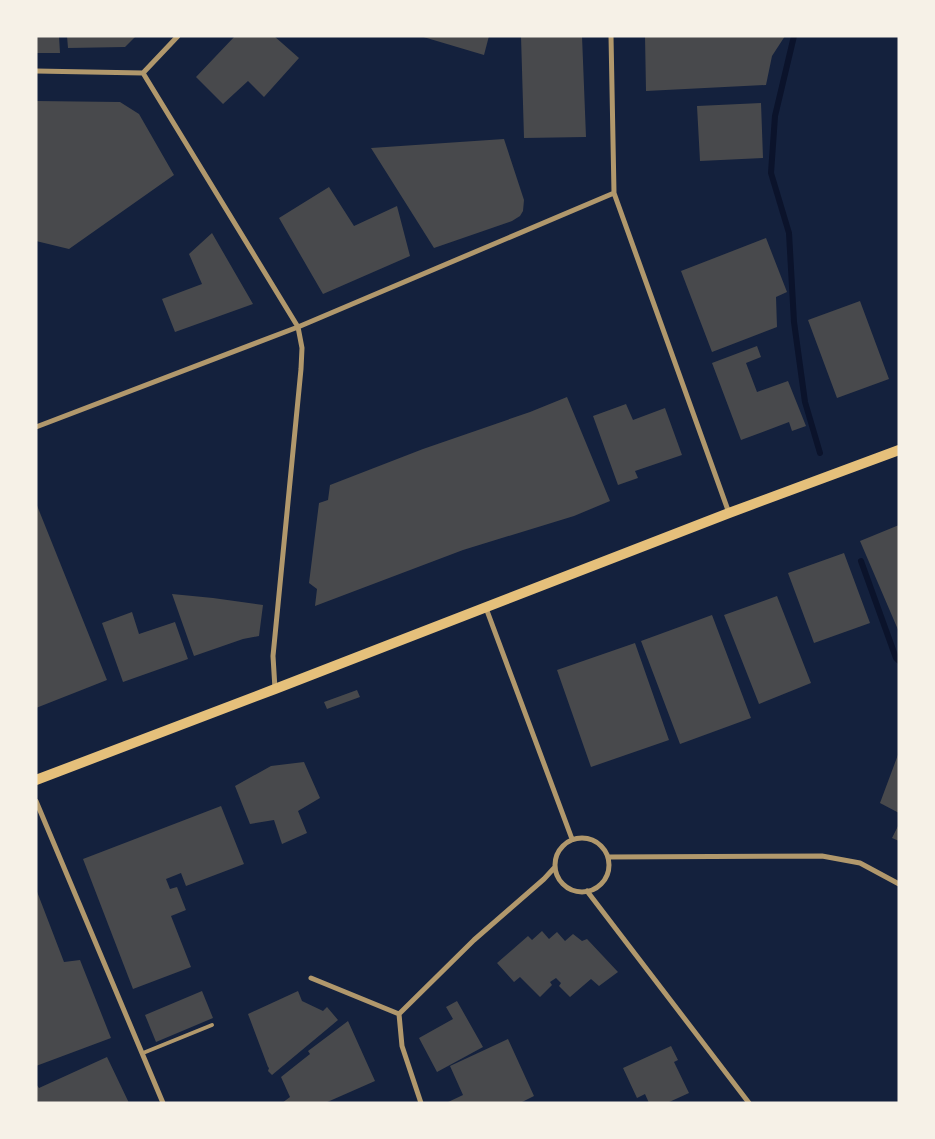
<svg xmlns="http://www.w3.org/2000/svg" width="935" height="1139" viewBox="0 0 935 1139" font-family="Arial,sans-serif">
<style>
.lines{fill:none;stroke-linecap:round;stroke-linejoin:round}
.stream{stroke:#0b132b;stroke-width:6}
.building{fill:#48494c}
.service{stroke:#b1986c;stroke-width:4}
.minor{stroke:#b1986c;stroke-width:5}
.secondary{stroke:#e5c07b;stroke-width:10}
</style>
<rect width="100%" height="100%" fill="#14213d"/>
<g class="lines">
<path class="stream" d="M794 36 775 116 771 173 789 233 794 322 805 402 820 453
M861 561 896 658 899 661"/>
</g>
<path class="building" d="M36 36H59L60 53H36Z
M67 36H136L125 47 68 48Z
M235 36H274L299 58 264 97 248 81 223 104 196 77Z
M420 36H489L484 55Z
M521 36H582L586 137 524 138Z
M645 36H785L772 56 766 85 646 91Z
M36 101 120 102 139 114 174 175 69 249 36 241Z
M761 103 763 158 700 161 697 106Z
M504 139 524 200 523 211 520 216 512 221 434 248 371 148Z
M329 187 354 226 397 206 410 256 323 294 279 218Z
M212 233 253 304 175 332 162 299 202 284 189 254Z
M766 238 787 292 776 297 777 327 712 352 681 271Z
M860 301 889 379 837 398 808 320Z
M757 346 761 357 746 363 757 392 788 381 806 426 792 431 789 422 741 440 712 363Z
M567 397 610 501 574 516 463 550 315 606 317 589 309 583 319 503 328 500 330 485 423 449 530 412Z
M626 404 633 420 665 408 682 455 635 471 638 478 618 485 593 416Z
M36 503 107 680 36 708Z
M899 525V632L860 541Z
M844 553 870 623 814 643 788 573Z
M172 594 213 598 263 605 259 636 243 639 194 656Z
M777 596 811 683 759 704 724 615Z
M132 612 139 634 175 622 188 659 123 682 102 623Z
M712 615 751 718 680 744 641 641Z
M635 643 669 740 591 767 557 670Z
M357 690 360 697 327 709 324 702Z
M899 752V813L880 803Z
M304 762 320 798 298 811 307 833 282 844 274 820 250 824 235 786 271 766Z
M221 806 244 864 186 886 181 873 166 879 170 889 177 887 186 910 171 916 191 967 133 989 83 859Z
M899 824V841L892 838Z
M36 889 64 962 80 960 111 1038 36 1066Z
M542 931 549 939 557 932 565 941 573 934 582 941 587 939 618 972 599 986 591 979 570 997 559 986 561 983 556 978 550 982 552 985 540 997 520 977 514 982 497 963 528 936 532 940Z
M202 991 213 1018 156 1042 145 1015Z
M298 991 302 1001 323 1011 327 1007 338 1020 272 1075 268 1071 269 1068 268 1067 248 1014Z
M457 1001 483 1047 437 1072 419 1038 453 1019 446 1007Z
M348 1021 375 1081 325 1103H282L290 1097 281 1077 310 1054 308 1051Z
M508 1039 534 1096 520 1103H446L463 1095 450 1066Z
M671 1046 678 1060 674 1062 689 1093 667 1103H649L645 1094 637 1098 623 1068Z
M107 1057 129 1103H36V1084L39 1088Z"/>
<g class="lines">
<path class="service" d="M143 1053 212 1025"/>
<path class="minor" d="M611 36 614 193 729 513
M36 71 143 73
M143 73 298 327 302 348 301 369 273 656 275 689
M143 73 178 36
M36 427 298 327 614 193
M486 608 572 839
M36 801 163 1103
M555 865a27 27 0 1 1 54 0a27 27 0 1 1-54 0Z
M608 857 822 856 860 863 899 884
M587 891 749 1103
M311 978 399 1014
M421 1103 402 1046 399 1014 474 940 544 879 555 867"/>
<path class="secondary" d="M36 780 275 689 729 513 899 450"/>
</g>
<rect width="935" height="1139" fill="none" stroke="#f6f1e7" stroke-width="75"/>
</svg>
